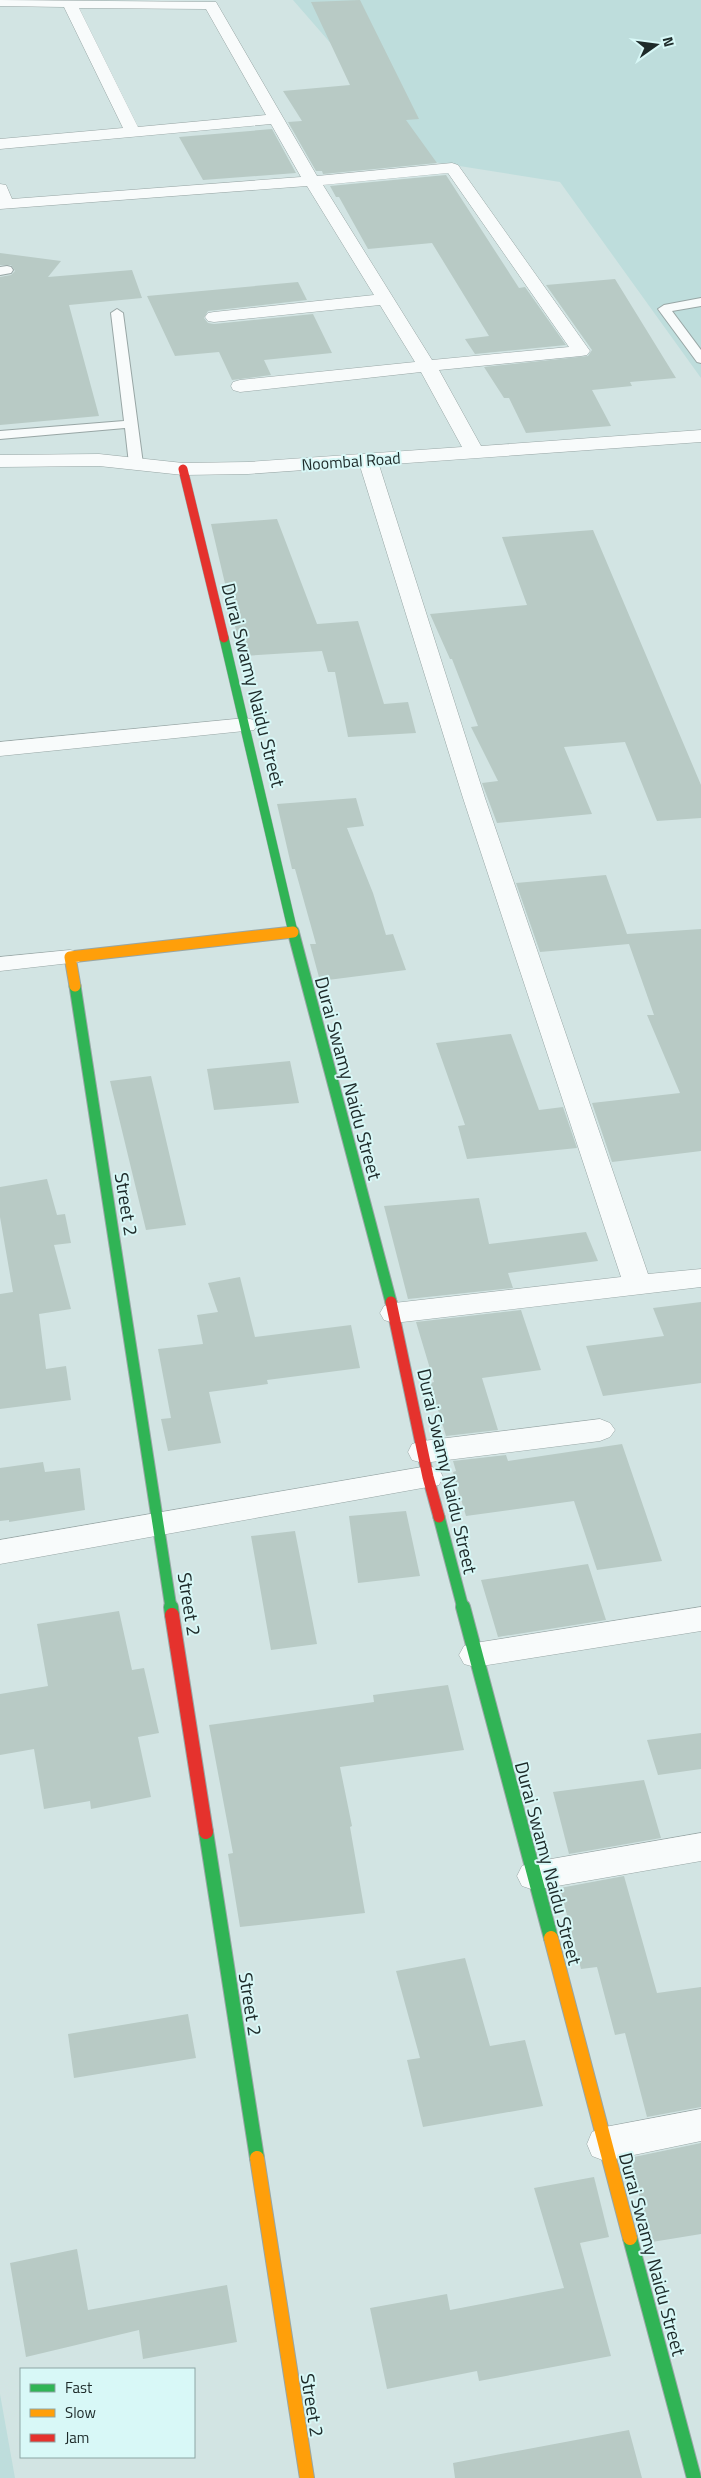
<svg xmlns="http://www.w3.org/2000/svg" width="701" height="2478" viewBox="0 0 701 2478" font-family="'Titillium Web',sans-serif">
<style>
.built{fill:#bedddc}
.building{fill:#b8cac5}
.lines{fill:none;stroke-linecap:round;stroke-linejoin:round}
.lane-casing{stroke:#98a6a5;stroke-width:2}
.street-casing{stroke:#98a6a5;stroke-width:1}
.fast-far2-casing{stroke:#98a6a5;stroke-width:10}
.fast-far1-casing{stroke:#98a6a5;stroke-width:13}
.fast-casing{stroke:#98a6a5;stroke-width:16}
.slow-far2-casing{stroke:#98a6a5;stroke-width:10}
.slow-far1-casing{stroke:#98a6a5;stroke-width:13}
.slow-casing{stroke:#98a6a5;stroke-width:16}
.jam-far2-casing{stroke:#98a6a5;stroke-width:10}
.jam-far1-casing{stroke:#98a6a5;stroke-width:13}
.jam-casing{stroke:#98a6a5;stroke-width:16}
.lane{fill:#f8fbfb;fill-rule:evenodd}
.street{fill:#f8fbfb;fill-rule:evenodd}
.fast-far2{stroke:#30b455;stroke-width:9}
.fast-far1{stroke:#30b455;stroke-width:11}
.fast{stroke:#30b455;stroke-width:14}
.slow-far2{stroke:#ff9f0a;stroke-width:9}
.slow-far1{stroke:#ff9f0a;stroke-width:11}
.slow{stroke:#ff9f0a;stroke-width:14}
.jam-far2{stroke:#e5322d;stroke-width:9}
.jam-far1{stroke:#e5322d;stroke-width:11}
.jam{stroke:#e5322d;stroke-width:14}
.labels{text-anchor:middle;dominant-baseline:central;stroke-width:4;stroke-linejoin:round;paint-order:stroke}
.far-street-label{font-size:16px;fill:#1d2a29;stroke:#d8f8f7}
.street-label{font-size:19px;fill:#1d2a29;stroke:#d8f8f7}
</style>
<rect width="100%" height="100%" fill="#d2e4e3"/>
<path class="built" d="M293 0H701V378L560 182 434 162Z
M0 2394 15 2478H0Z"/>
<path class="building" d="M360 0 419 119 406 120 437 163 323 174 322 171H316L288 122 302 121 283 91 350 85 311 2Z
M272 129 296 173 203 180 179 137Z
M446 175 519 288 525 287 566 345 475 354 465 339 489 336 432 243 368 249 339 197H336L330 186Z
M0 253 61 261 48 277 132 270 142 298 69 305 99 416 0 425V277L11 275 15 271 11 265H0Z
M615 279 676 378 630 382 632 386 592 390 611 426 526 433 509 398H504L484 367 588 356 592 350 546 285Z
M298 282 307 300 208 311 204 318 208 323 214 324 313 314 332 353 264 360 271 375 232 380 219 352 175 356 147 296Z
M277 519 317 624 358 621 384 704 408 702 416 733 348 737 335 672H328L322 651 242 656 211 524Z
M593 530 701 785V818L657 821 625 742 564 747 592 814 497 823 482 783 498 781 471 727 478 726 452 659H450L430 614 527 605 502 537Z
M356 798 364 826 347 828 373 893 386 935 393 934 406 970 320 981 310 944H316L295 869H292L277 804Z
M606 875 627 934 701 929V1151L612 1162 592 1103 680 1093 647 1015H654L629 944 540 952 516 883Z
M511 1034 539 1110 563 1107 577 1148 467 1159 458 1126 465 1125 436 1043Z
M290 1061 299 1103 214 1110 207 1069Z
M151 1076 186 1225 146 1230 110 1081Z
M47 1179 57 1215 65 1214 71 1243 54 1245 71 1309 39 1314 46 1369 66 1366 71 1400 0 1409V1294L13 1292 0 1217V1187Z
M479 1198 489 1244 586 1232 598 1261 508 1273 513 1288 408 1299 384 1206Z
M240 1277 255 1337 351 1325 360 1368 267 1380 268 1384 209 1392 221 1443 168 1451 161 1419 171 1418 158 1349 203 1344 197 1315 218 1312 208 1283Z
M701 1302V1383L603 1396 586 1346 664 1336 653 1308Z
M521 1310 541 1370 482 1378 498 1430 446 1436 430 1383 434 1382 416 1322Z
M622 1444 662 1561 597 1570 574 1501 466 1516 453 1472 456 1471 453 1461 506 1455 508 1461Z
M43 1462 45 1472 80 1468 85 1510 9 1522V1520L0 1521V1468Z
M406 1511 420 1576 358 1583 349 1516Z
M295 1531 317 1644 271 1650 251 1536Z
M588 1564 606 1620 498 1637 481 1580Z
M119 1611 132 1670 144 1668 159 1733 138 1737 151 1797 91 1809 90 1801 44 1809 34 1749 0 1755V1694L48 1686 37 1624Z
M448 1685 464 1750 340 1767 352 1826 350 1827 365 1913 240 1927 228 1854 233 1853 209 1725 374 1702 373 1695Z
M701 1733V1769L658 1775 647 1740Z
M644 1780 661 1838 569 1854 553 1792Z
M624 1876 657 1993 701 1987V2107L647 2117 625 2033 615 2035 597 1967 581 1969 560 1888Z
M465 1958 490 2046 525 2040 543 2106 423 2127 407 2060 420 2058 396 1971Z
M188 2014 196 2058 74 2078 68 2034Z
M701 2143V2234L652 2242 629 2158Z
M594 2177 609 2237 580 2243 611 2356 479 2381 477 2371 387 2389 370 2308 447 2294 450 2310 564 2288 534 2188Z
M77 2249 88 2310 227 2285 237 2342 143 2359 139 2330 26 2357 10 2263Z
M629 2430 642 2478H455L453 2463Z"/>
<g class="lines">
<g class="lane-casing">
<path id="lane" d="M7 266 11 267 13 270 11 273 0 275V267Z
M701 298V306L672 311 701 350V363L697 362 658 309 664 305Z
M117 309 123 313 143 464 141 467H131L129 464 125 428 0 439V431L124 421 111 313Z"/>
</g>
<g class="street-casing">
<path id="street" d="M0 0 216 2 317 176 452 163 458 165 590 351 587 355 581 356 439 370 481 446 701 430V442L379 465 485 798 648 1274 701 1269V1287L394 1323 384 1320 380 1313 384 1306 394 1303 621 1277 463 798 360 466 248 474 183 475 99 466 0 467V455L99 454 183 463 248 462 462 447 421 372 240 392 233 390 231 386 233 382 240 380 415 362 380 305 214 322 208 321 205 317 208 313 214 312 374 295 307 186 0 209V184L6 185 12 199 301 177 271 124 0 149V139L123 128 64 7 0 6ZM79 8 206 9 266 115 138 127ZM448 173 569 347 432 360 323 185Z
M246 718 254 720 257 725 254 730 0 756V742Z
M70 950 79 952 82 957 79 962 0 971V957Z
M600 1419 610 1423 615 1430 610 1437 600 1441 423 1463 412 1460 408 1452 412 1444 423 1441Z
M428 1466 439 1469 443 1477 439 1485 0 1564V1540Z
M701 1607V1631L475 1667 464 1664 459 1655 464 1646 475 1643Z
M701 1833V1861L534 1890 522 1886 517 1876 522 1866 534 1862Z
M701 2109V2141L605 2161 592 2156 587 2144 592 2132 605 2127Z"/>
</g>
<g class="fast-far2-casing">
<path id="fast-far2" d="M224 638 293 932"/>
</g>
<g class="fast-far1-casing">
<path id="fast-far1" d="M293 931 391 1302
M75 986 171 1608
M439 1517 463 1608"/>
</g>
<g class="fast-casing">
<path id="fast" d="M171 1607 172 1615
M463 1607 551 1938
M206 1832 257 2158
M630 2238 694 2478"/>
</g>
<g class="slow-far2-casing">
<path id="slow-far2" d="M290 932H293"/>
</g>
<g class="slow-far1-casing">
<path id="slow-far1" d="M75 986 70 957 293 932"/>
</g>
<g class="slow-casing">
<path id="slow" d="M551 1938 630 2238
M257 2158 307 2478"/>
</g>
<g class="jam-far2-casing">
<path id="jam-far2" d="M183 469 224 638"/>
</g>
<g class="jam-far1-casing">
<path id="jam-far1" d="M391 1302 428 1477 439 1517"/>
</g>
<g class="jam-casing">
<path id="jam" d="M172 1615 206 1832"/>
</g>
<use href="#lane" class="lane"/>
<use href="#street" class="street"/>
<use href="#fast-far2" class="fast-far2"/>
<use href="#fast-far1" class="fast-far1"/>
<use href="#fast" class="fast"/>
<use href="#slow-far2" class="slow-far2"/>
<use href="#slow-far1" class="slow-far1"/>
<use href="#slow" class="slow"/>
<use href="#jam-far2" class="jam-far2"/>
<use href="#jam-far1" class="jam-far1"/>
<use href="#jam" class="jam"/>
</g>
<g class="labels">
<g class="far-street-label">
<text transform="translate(351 461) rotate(-4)">Noombal Road</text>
</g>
<g class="street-label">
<text transform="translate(254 685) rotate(76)">Durai Swamy Naidu Street</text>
<text transform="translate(349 1078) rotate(75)">Durai Swamy Naidu Street</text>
<text transform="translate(127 1204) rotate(81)">Street 2</text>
<text transform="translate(448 1471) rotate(77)">Durai Swamy Naidu Street</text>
<text transform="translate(190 1604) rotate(81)">Street 2</text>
<text transform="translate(549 1863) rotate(75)">Durai Swamy Naidu Street</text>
<text transform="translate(251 2004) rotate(81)">Street 2</text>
<text transform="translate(653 2254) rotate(75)">Durai Swamy Naidu Street</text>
<text transform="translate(313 2405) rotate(81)">Street 2</text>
</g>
</g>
<rect x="20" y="2368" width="175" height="90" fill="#d8f8f7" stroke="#8da6a5"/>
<rect x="30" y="2384" width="25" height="8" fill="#30b455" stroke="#8da6a5"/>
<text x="65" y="2393" font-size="15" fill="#1d2a29">Fast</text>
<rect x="30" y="2409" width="25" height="8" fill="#ff9f0a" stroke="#8da6a5"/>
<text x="65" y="2418" font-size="15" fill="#1d2a29">Slow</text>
<rect x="30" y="2434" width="25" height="8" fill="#e5322d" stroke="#8da6a5"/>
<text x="65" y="2443" font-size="15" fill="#1d2a29">Jam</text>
<g transform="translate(656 45) rotate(76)" stroke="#d8f8f7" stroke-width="4" paint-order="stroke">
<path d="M0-4L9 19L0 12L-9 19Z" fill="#1d2a29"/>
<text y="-8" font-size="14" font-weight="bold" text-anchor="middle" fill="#1d2a29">N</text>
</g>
</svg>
